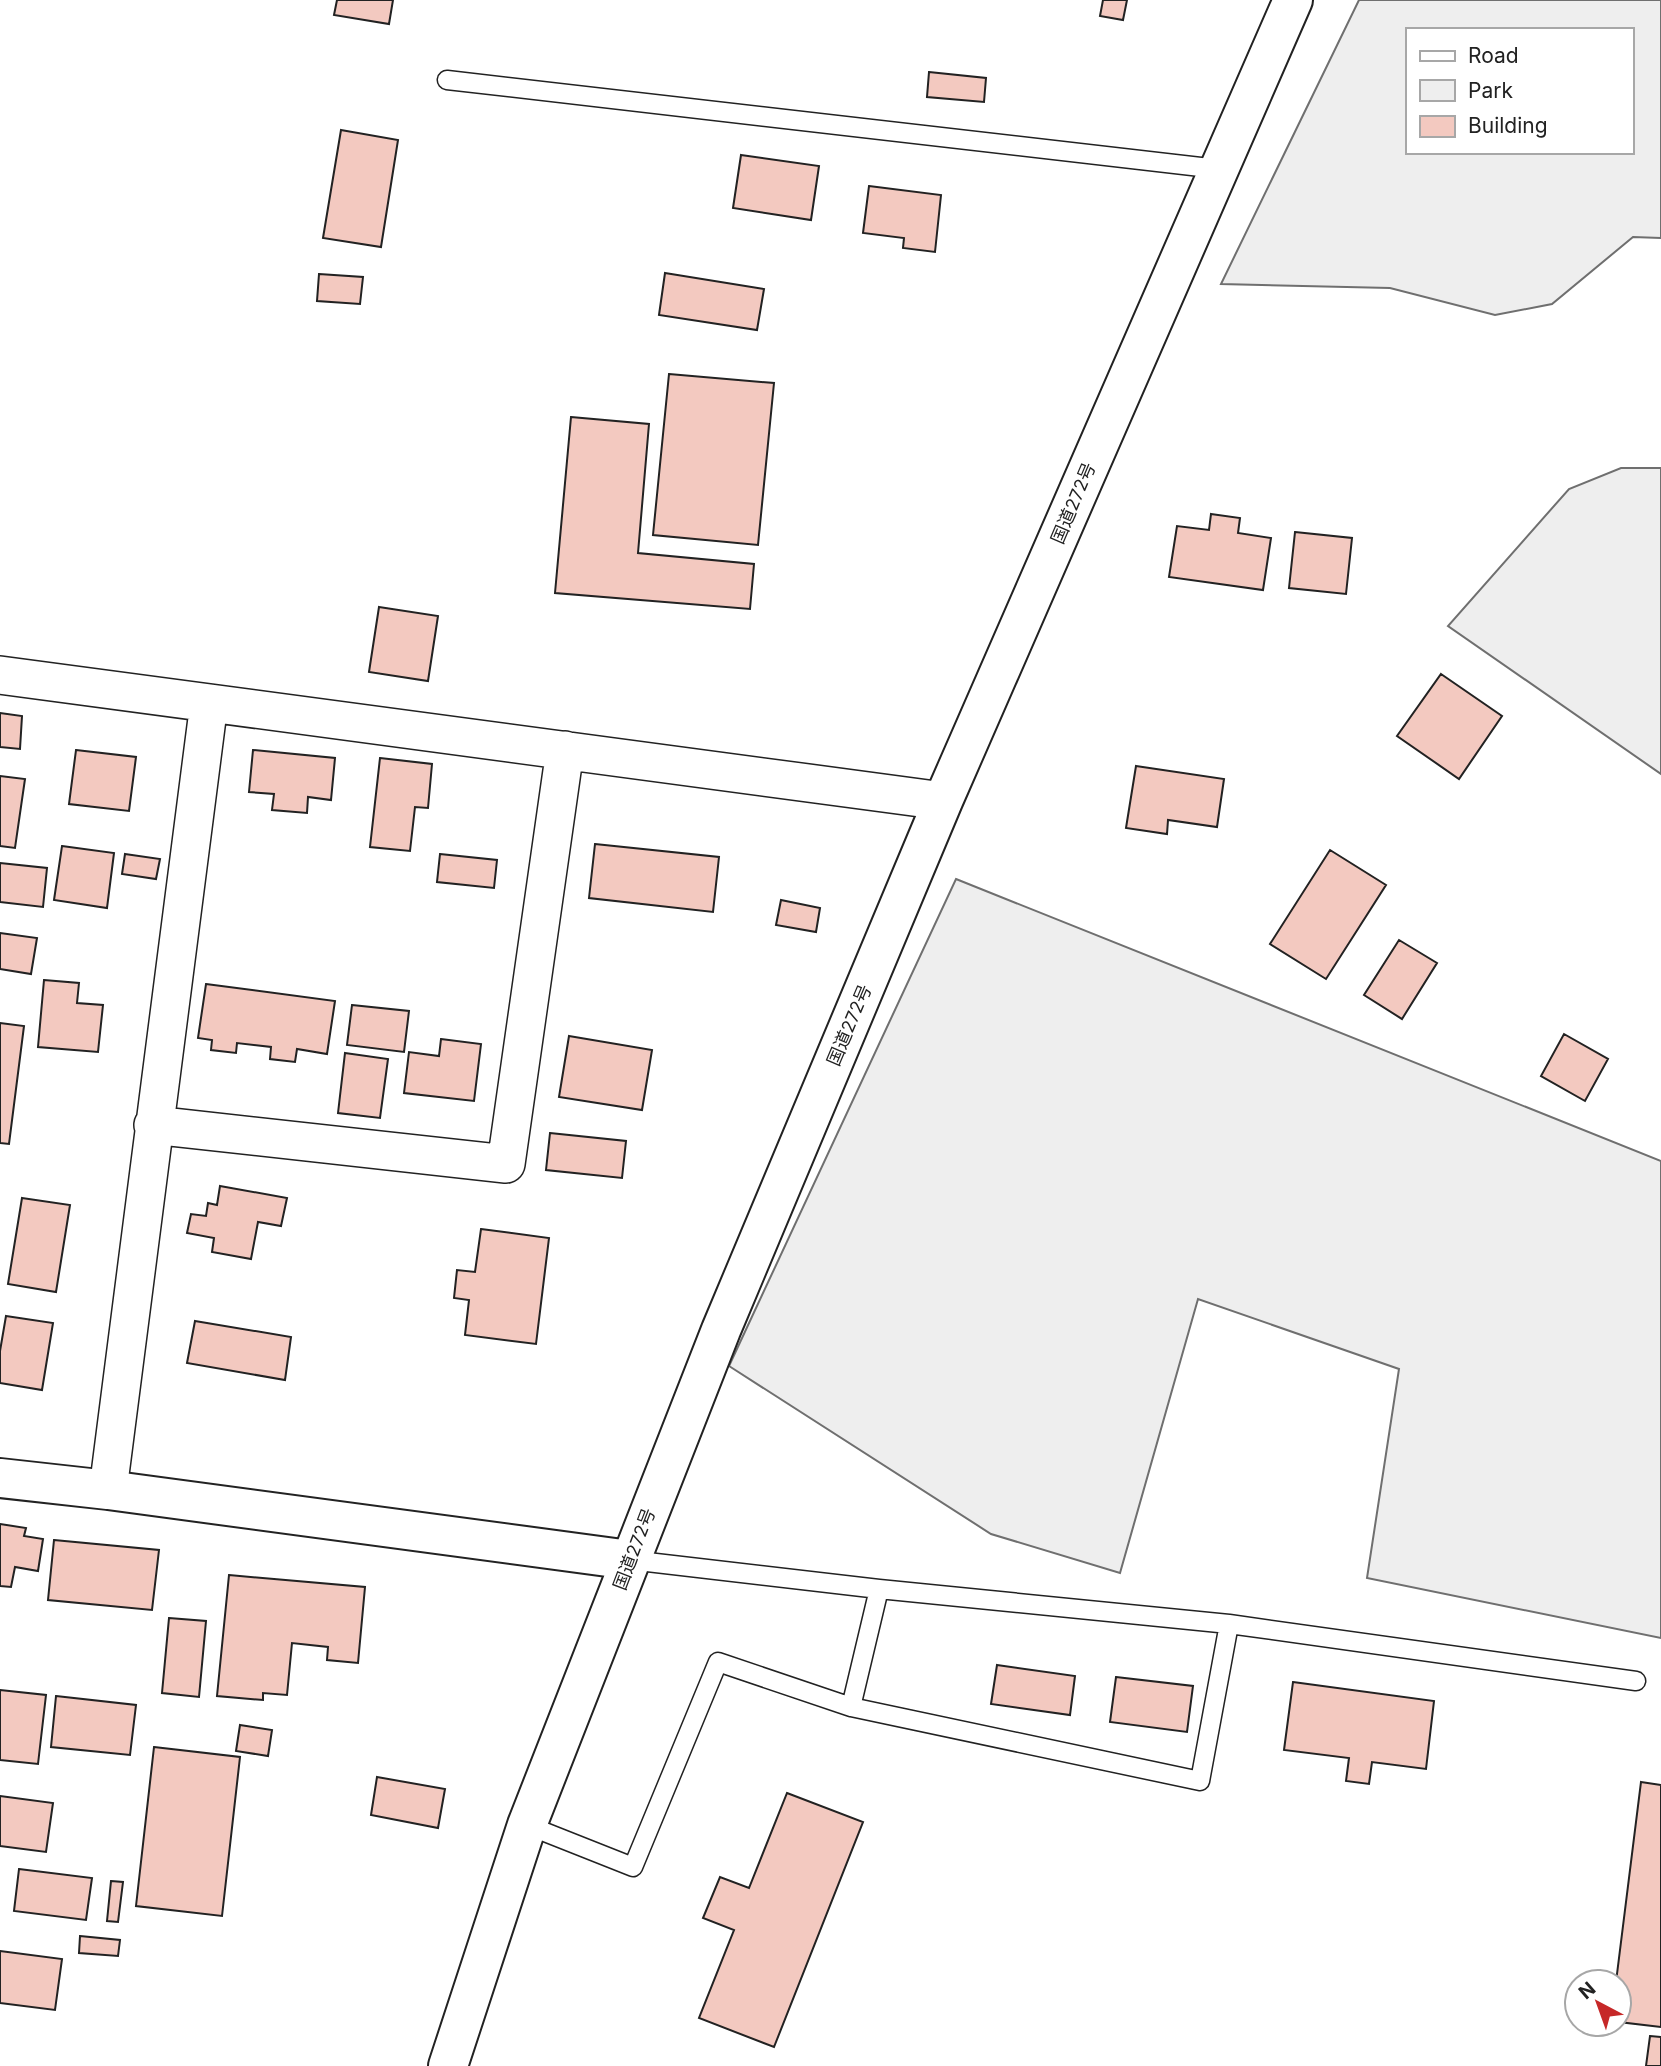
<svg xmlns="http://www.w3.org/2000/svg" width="1661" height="2066" viewBox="0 0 1661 2066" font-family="Inter,'Noto Sans JP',sans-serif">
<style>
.green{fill:#eee;stroke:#6f6f6f;stroke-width:2;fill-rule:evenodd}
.building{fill:#f3c9c0;stroke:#222;stroke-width:2}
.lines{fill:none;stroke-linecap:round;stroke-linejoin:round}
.service-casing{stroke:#222;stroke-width:21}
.minor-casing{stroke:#222;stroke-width:40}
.tertiary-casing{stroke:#222;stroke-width:42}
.trunk-casing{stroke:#222;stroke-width:42}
.service{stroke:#fff;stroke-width:18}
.minor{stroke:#fff;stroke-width:37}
.tertiary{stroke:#fff;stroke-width:38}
.trunk{stroke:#fff;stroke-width:38}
.labels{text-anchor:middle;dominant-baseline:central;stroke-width:5;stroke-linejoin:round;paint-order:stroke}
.street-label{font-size:18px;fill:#222;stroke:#fff}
</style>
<rect width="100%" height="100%" fill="#fff"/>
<path class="green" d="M1359 0H1661V238L1633 237 1552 304 1495 315 1390 288 1221 284ZM1407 30H1631V152H1407Z
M1621 468H1661V774L1448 626 1569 489Z
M956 879 1661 1161V1638L1367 1578 1399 1369 1198 1299 1120 1573 991 1534 729 1366Z"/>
<path class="building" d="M337 0H393L389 24 334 15Z
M1103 0H1127L1123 20 1100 16Z
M929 72 986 78 984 102 927 97Z
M341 130 398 140 381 247 323 238Z
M741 155 819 166 811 220 733 208Z
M869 186 941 195 935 252 903 248 904 238 863 233Z
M665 273 764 289 757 330 659 315Z
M319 274 363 277 360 304 317 301Z
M669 374 774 383 758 545 653 535Z
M571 417 649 424 638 553 754 564 750 609 555 593Z
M1211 514 1240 518 1238 533 1271 538 1263 590 1169 577 1177 526 1209 530Z
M1295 532 1352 538 1346 594 1289 588Z
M379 607 438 616 428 681 369 672Z
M1441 674 1502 716 1459 779 1397 736Z
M0 713 22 716 20 749 0 747Z
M76 750 136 757 129 811 69 804Z
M253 750 335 758 331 800 308 797 307 813 272 810 274 794 249 792Z
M380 758 432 764 428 808 415 807 410 851 370 847Z
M1136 766 1224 779 1217 827 1168 820 1167 834 1126 828Z
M0 776 25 779 15 848 0 846Z
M595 844 719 857 713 912 589 898Z
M62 846 114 853 107 908 54 900Z
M1330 850 1386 885 1326 979 1270 944Z
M125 854 160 859 156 879 122 874Z
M440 854 497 860 494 888 437 882Z
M0 863 47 868 43 907 0 902Z
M781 900 820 908 816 932 776 925Z
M0 933 37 938 31 974 0 969Z
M1399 940 1437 963 1402 1019 1364 995Z
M44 980 79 983 77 1003 103 1005 98 1052 38 1047Z
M206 984 335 1001 327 1054 297 1049 295 1062 270 1059 271 1047 237 1043 236 1053 211 1050 212 1040 198 1038Z
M352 1005 409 1011 404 1052 347 1045Z
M0 1023 24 1026 9 1144 0 1143Z
M1564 1034 1608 1059 1585 1101 1541 1076Z
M569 1036 652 1050 642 1110 559 1097Z
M441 1039 481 1044 474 1101 404 1093 409 1052 439 1056Z
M345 1053 388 1059 380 1118 338 1113Z
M550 1133 626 1141 622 1178 546 1170Z
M220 1186 287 1198 281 1226 258 1222 251 1259 212 1252 214 1238 187 1233 191 1214 206 1216 208 1203 217 1205Z
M22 1198 70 1205 56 1292 8 1284Z
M481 1229 549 1238 536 1344 465 1335 469 1300 454 1298 457 1270 475 1272Z
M6 1316 53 1323 42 1390 0 1383V1351Z
M195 1321 291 1337 285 1380 187 1363Z
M0 1524 26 1528 24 1536 43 1539 38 1571 15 1567 11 1587 0 1586Z
M54 1540 159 1550 152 1610 48 1600Z
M229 1575 365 1587 358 1663 327 1660 328 1647 292 1643 287 1695 263 1693V1700L217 1696Z
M169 1618 206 1621 199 1697 162 1693Z
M997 1665 1075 1676 1070 1715 991 1704Z
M1116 1677 1193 1686 1187 1732 1110 1722Z
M1293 1682 1434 1701 1426 1769 1372 1762 1369 1784 1346 1781 1349 1758 1284 1750Z
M0 1690 46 1695 38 1764 0 1760Z
M56 1696 136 1705 130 1755 51 1747Z
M240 1725 272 1730 268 1756 236 1751Z
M154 1747 240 1757 222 1916 136 1906Z
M377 1777 445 1789 438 1828 371 1815Z
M1641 1782 1661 1785V2027L1619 2022V1982H1616Z
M787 1793 863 1822 774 2047 699 2018 734 1930 703 1918 720 1877 749 1888Z
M0 1796 53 1803 46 1852 0 1846Z
M19 1869 92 1878 86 1920 14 1911Z
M111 1881 123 1882 118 1922 107 1921Z
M80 1936 120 1940 118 1956 79 1953Z
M0 1951 62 1959 55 2010 0 2003Z
M1650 2036 1661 2037V2066H1646Z"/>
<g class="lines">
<g class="service-casing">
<path id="service" d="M447 80 1218 169
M630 1560 879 1589 1229 1624 1636 1681
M879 1589 851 1707 1200 1781 1229 1624
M527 1825 633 1867 718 1662 851 1707"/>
</g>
<g class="minor-casing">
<path id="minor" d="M0 675 943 801
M153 1125 506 1164 565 750
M108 1490 209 703"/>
</g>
<g class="tertiary-casing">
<path id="tertiary" d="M0 1478 108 1490 630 1560"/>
</g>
<g class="trunk-casing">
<path id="trunk" d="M448 2066 527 1825 721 1330 943 801 1293 0"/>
</g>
<use href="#service" class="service"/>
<use href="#minor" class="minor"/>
<use href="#tertiary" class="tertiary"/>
<use href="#trunk" class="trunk"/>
</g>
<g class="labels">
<g class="street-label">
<text transform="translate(1073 503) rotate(-67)">国道272号</text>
<text transform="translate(849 1025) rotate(-67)">国道272号</text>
<text transform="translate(634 1549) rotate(-69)">国道272号</text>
</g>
</g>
<rect x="1406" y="28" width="228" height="126" fill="#ffffff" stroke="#a7a7a7" stroke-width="2"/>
<rect x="1420" y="51" width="35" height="10" fill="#ffffff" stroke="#a7a7a7" stroke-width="2"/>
<text x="1468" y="63" font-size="21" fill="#222222">Road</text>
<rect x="1420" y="80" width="35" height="21" fill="#eeeeee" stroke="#a7a7a7" stroke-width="2"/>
<text x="1468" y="98" font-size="21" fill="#222222">Park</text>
<rect x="1420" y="116" width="35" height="21" fill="#f3c9c0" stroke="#a7a7a7" stroke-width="2"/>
<text x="1468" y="133" font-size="21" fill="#222222">Building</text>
<g transform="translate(1598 2003) rotate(319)"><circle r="33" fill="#ffffff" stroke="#a7a7a7" stroke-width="2"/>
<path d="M0-5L12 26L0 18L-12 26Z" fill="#c62828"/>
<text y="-10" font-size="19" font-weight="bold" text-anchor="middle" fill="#222222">N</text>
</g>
</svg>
